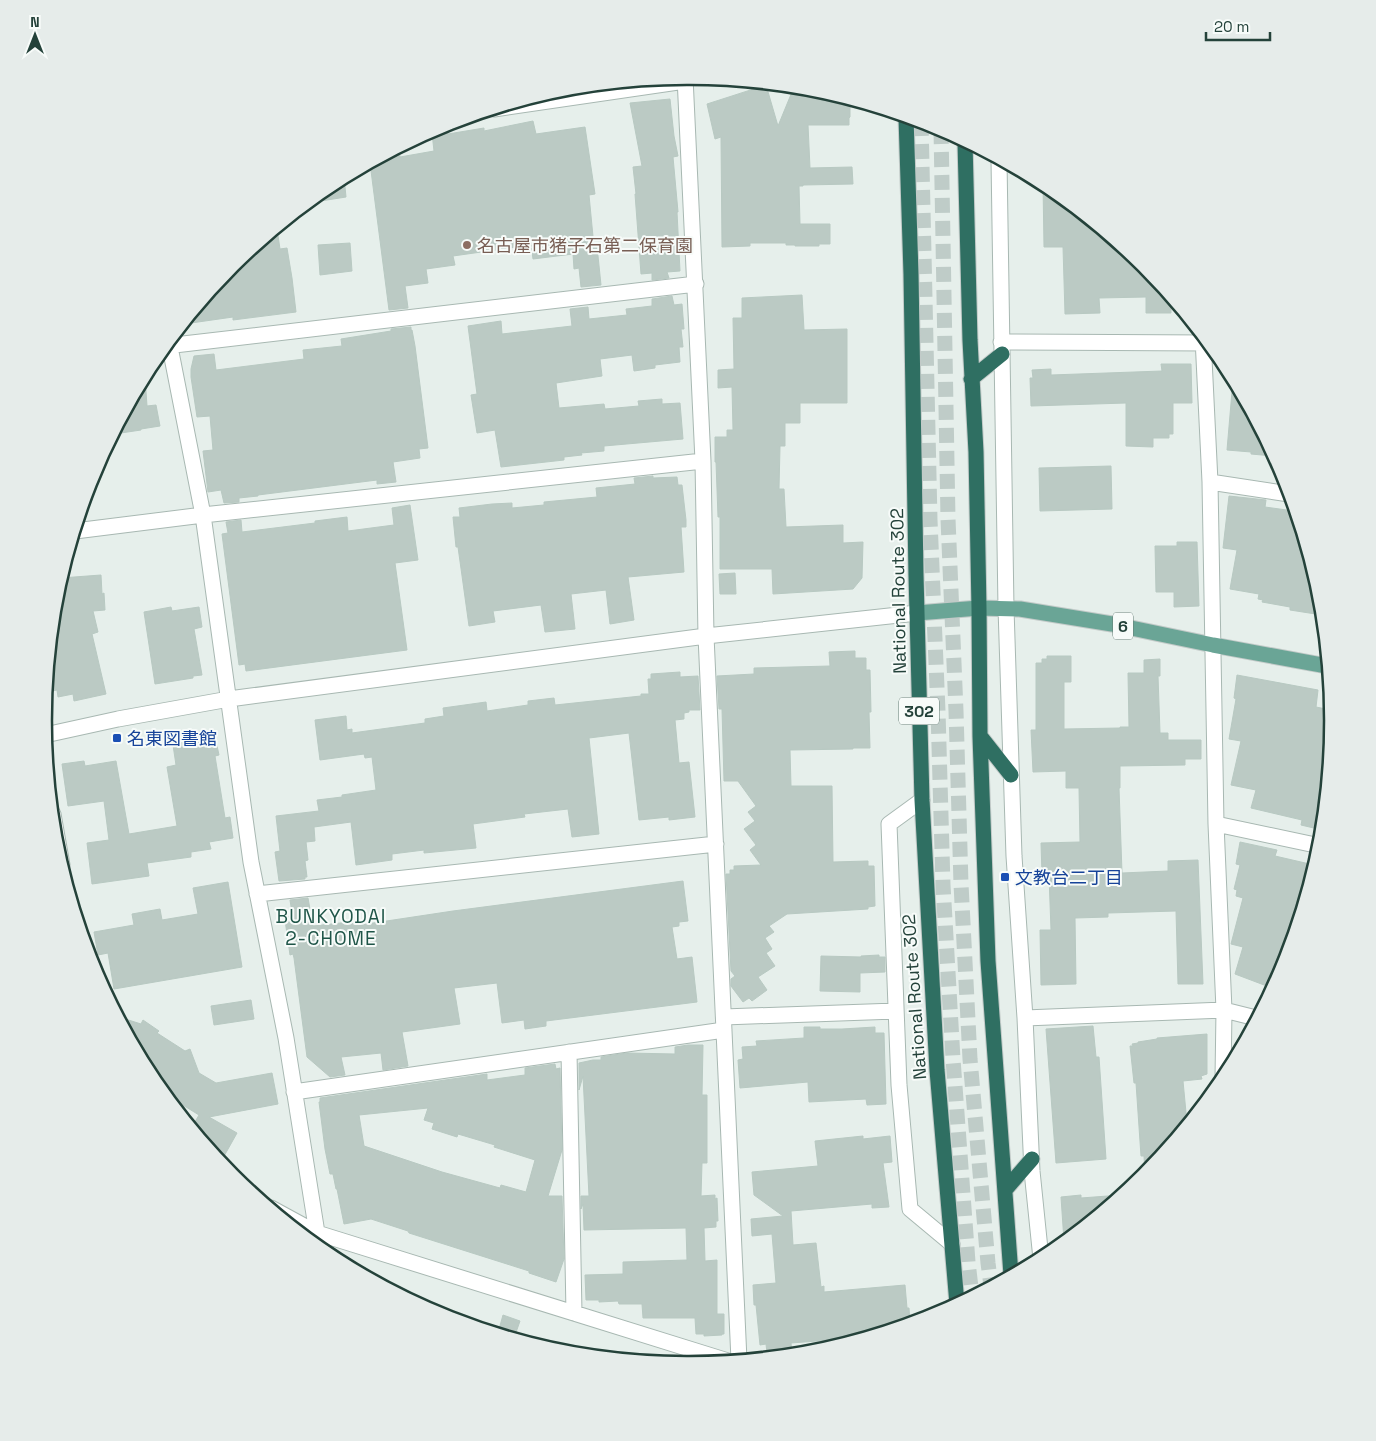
<svg xmlns="http://www.w3.org/2000/svg" width="1376" height="1441" viewBox="0 0 1376 1441" font-family="'Space Grotesk','Noto Sans JP',sans-serif">
<style>
.building{fill:#bbcac4;stroke:#b8c9c2;fill-rule:evenodd}
.lines{fill:none;stroke-linecap:round;stroke-linejoin:round}
.highway-tunnel{stroke:#bfccc8;stroke-width:15;stroke-dasharray:15 8;stroke-linecap:butt}
.minor-casing{stroke:#a8b8b2;stroke-width:17}
.major-casing{stroke:#c2cac8;stroke-width:17}
.highway-casing{stroke:#c2cac8;stroke-width:17}
.minor{stroke:#fff;stroke-width:15}
.major{stroke:#6aa596;stroke-width:15}
.highway{stroke:#2f6f62;stroke-width:15}
.education-dot{fill:#8d6e63;stroke:#f7fbf9;stroke-width:2}
.transit-dot{fill:#1a4fb4;stroke:#f7fbf9;stroke-width:2}
.labels{text-anchor:middle;dominant-baseline:central;stroke-width:4;stroke-linejoin:round;paint-order:stroke}
.shield{fill:#f7fbf9;stroke:#637a73;stroke-width:1}
.shield-label{font-size:16px;font-weight:bold;fill:#24423a}
.education-label{font-size:18px;fill:#785e54;stroke:#f7fbf9;text-anchor:start}
.street-label{font-size:18px;fill:#24423a;stroke:#f7fbf9}
.transit-label{font-size:18px;fill:#164399;stroke:#f7fbf9;text-anchor:start}
.neighbourhood-label{font-size:19px;letter-spacing:1px;fill:#1f5548;stroke:#f7fbf9}
.rim{fill:none;stroke:#24423a;stroke-width:2.5}
</style>
<rect width="100%" height="100%" fill="#e6efeb"/>
<path class="building" d="M766 85 778 126 794 87 814 89 850 100V117L849 118V125H808L810 168 852 167 853 184 803 185V186H799L800 224H830V244H819V246H795V245H786V243H750V246L722 247 721 137 715 139 707 104Z
M670 99 674 136 678 156 673 157 678 212H677L680 271 667 272 669 278 652 280V273L641 274 635 194H636L633 167 642 166 630 103Z
M533 121 536 134 585 127 595 194 589 195 594 247 597 246 601 285 581 287 579 268 574 269 573 254 533 259 531 245 453 256 455 265 426 269 428 283 405 286 408 308 389 310 370 163 399 148 400 157 434 151 432 133 448 131V134L484 128V131Z
M344 177 346 197 308 203 330 185Z
M1043 183 1144 265 1171 298V313H1146V297L1099 298 1100 313 1065 314 1063 247H1044Z
M277 229 280 249 287 248 292 278 296 312 233 320V317L184 324 233 265Z
M350 243 352 271 320 275 318 245Z
M802 295 804 330 847 329V403H800V423H785V446H780L779 489H784L786 527 843 525V543L863 542 862 578 853 589 773 594 772 569H720V517H718L716 462H715V437H727V430H733L732 387 718 388V370L734 369 733 318H742V298Z
M672 296 674 305 682 304 684 329H681L683 347H679L680 362 655 365V368L634 371 632 355 600 359 602 376 556 383 559 408 604 404 605 409 639 406 638 401 662 399V404L680 403 683 439 604 446V451L581 453 582 455 564 457V460L501 467 495 430 477 433 471 395 477 394 468 326 501 321 502 334 572 326 570 309 588 307 589 319 627 315 626 309 652 306V299Z
M411 327V330H412L415 346 428 448 419 449 420 458 393 462 396 482 377 484V480L258 495V496L239 498V502L224 503 221 490 208 492 203 451 213 450 210 416 197 417 191 377V369L194 356 214 354 216 370 304 359 303 350 342 346 341 339 391 331V329Z
M1161 364H1191L1192 403H1173V434H1169V438H1153V447L1126 446V403L1031 406 1030 378H1033L1032 370 1051 369V375L1162 371Z
M145 377 147 406 156 405 160 426 141 429V430L114 434Z
M1233 380 1272 454 1273 456 1251 454V452L1227 450Z
M1111 466 1112 509 1040 511 1039 468Z
M653 476V478L677 477 678 485H682L686 520V527H681L684 572 628 577 634 620 610 624 606 590 571 594 575 629 545 632 541 605 493 611 495 622 469 626 458 547H456L453 517H460L459 508 492 504 512 503V508L544 505V502L597 497 596 488 635 484 634 478Z
M1229 496 1266 500 1265 507 1294 511 1320 595 1322 615 1290 610V607L1262 602 1263 600 1258 599 1259 594 1230 589 1237 550 1223 548Z
M410 505 418 560 395 563 407 650 246 671 245 664 239 665 222 534 228 533 226 522 241 520 242 532 315 523V521L347 517 348 531 394 525 392 508Z
M1177 542H1197L1199 606 1174 607V592H1156L1155 546H1177Z
M735 573 736 594H720L719 574Z
M101 575 102 594 104 593 105 610 93 611 98 632 92 634 106 694 74 701 73 694 58 697 57 690 47 692 56 595 61 578Z
M171 607 172 611 199 607 202 627 194 629 202 675 193 676V678L155 684 144 612Z
M855 651V658H866V670H870L871 712H869L870 748H853V749L790 750 791 786H832L833 862 868 861V866H874L875 906 868 907V909L787 914 769 926 774 932 765 938 772 949 766 953 775 966 758 977 767 990 752 1001 749 998 743 1002 731 986V979L735 976 731 971 726 874H730V870H734V866L761 865 750 850 756 845 744 829 755 821 748 812 756 806 738 781H724L722 709H719L717 676 754 674V668L830 666 829 652Z
M1047 656H1071V682H1064V729L1120 728V727H1129L1128 673H1144V660L1160 659V676H1158L1160 733H1168V740H1201V759H1185V765L1120 766V788H1119L1122 873 1168 871V861L1198 860 1203 984H1178L1176 911 1108 913V917L1075 918 1076 984 1041 985 1040 930H1051L1049 875H1042L1041 843 1080 842 1079 788H1066V771L1033 772 1031 730H1036V663H1042V659H1047Z
M680 672V677L698 676 700 710H689V712L684 713V719L675 720 679 763 689 762 695 817 669 820V817L639 820 629 733 589 738 599 834 572 837 568 809 524 814 525 817 473 824 476 848 424 853V850L392 854V860L356 865 351 822 314 827 315 841 306 842 308 860 305 861 307 877H305V879L279 881 275 852 280 851 276 816 319 811 317 800 342 797V795L376 790 372 757 365 758 364 754 320 760 315 720 346 716 347 730 352 729V733L425 723V719L444 716 443 708 486 702 487 711 528 705V701L554 698 555 705 641 696V694H649L648 679H651V674Z
M1237 675 1318 690 1316 707 1331 710 1332 721 1324 807H1323L1318 829 1301 825 1302 820 1251 808 1256 790 1231 785 1241 741 1229 739 1236 699 1234 698Z
M204 731 216 741 219 755 215 756 225 818 230 817 233 838 209 842 211 849 191 852V857L147 863 149 876 92 884 87 843 109 840 104 801 68 806 62 764 84 761 85 766 116 761 129 834 177 826 167 767 176 765 173 745 177 744 176 736Z
M1240 842 1277 850 1275 856 1314 865 1283 967 1272 988 1235 974 1243 947 1231 944 1243 898 1236 896 1237 890 1234 889 1240 865 1236 864Z
M683 881 688 921 679 922V926L672 927 677 959 692 957 697 1002 546 1021V1026L525 1029 524 1020 502 1023 497 983 454 988 460 1024 402 1032 408 1066 383 1070 381 1053 341 1057 345 1075 330 1077 307 1057 294 958 293 954 290 955 285 920 292 913 290 900 308 898 313 926 359 921 360 925 453 911Z
M228 882 242 967 114 989 108 953 98 955 94 932 134 925 132 914 160 909 162 920 198 914 193 888Z
M879 955V957H885V972L860 973V992L820 991 821 956 861 957V956Z
M251 1000 254 1019 214 1025 211 1006Z
M119 1017 141 1024 143 1020 159 1031 157 1033 185 1051 190 1049 199 1073 216 1083 272 1073 278 1104 209 1117 237 1133 223 1158 212 1152 192 1127 199 1115 165 1094 152 1078Z
M1093 1026 1096 1057H1099L1106 1159 1056 1163 1046 1029Z
M804 1027H820V1029H842L875 1027V1033H884L886 1104 867 1105 866 1099 809 1102 808 1082 740 1088 738 1060 743 1059 742 1047 757 1046 756 1041 804 1038Z
M1207 1034V1074L1201 1076 1202 1079 1183 1081 1187 1123 1145 1174 1144 1156H1141L1136 1083H1134L1130 1046H1133L1132 1044 1138 1043V1042L1157 1039V1038Z
M688 1045H703L702 1095H707V1163H702L701 1196 715 1195V1199L717 1198 718 1221H716V1227L704 1228 705 1261 717 1260V1314H724V1334H722V1335L704 1336V1334H696L695 1318H643L642 1304H619L618 1301 599 1302V1300H586L585 1275 623 1274V1262L687 1260 686 1228 584 1230 583 1204 581 1209V1196H589L583 1076 579 1090V1063L593 1060H601V1057L627 1053 675 1054V1047Z
M555 1064 556 1069 560 1068 562 1150 548 1196H562L564 1259 556 1282 529 1273V1271L409 1233 408 1231 371 1219 344 1224 337 1189H336L333 1174H330L325 1149 319 1102H320V1098L487 1074V1080L525 1075V1068ZM428 1108 424 1120 434 1123 432 1129 457 1137 458 1134 495 1145 494 1147 535 1160 526 1192 501 1185 500 1188 442 1172 364 1146 359 1115Z
M863 1136V1139L890 1136 892 1162 883 1163 889 1207 872 1208V1204L791 1211 793 1245 816 1243 821 1287 824 1286V1292L905 1285 907 1308H909L910 1323 830 1347V1340L791 1343 792 1355H784L767 1353 766 1344 760 1345 756 1305H754L753 1285 776 1283 772 1234 752 1236 751 1219 783 1216 754 1195 752 1172 818 1166 815 1141Z
M1081 1195V1198L1121 1195 1064 1241 1061 1197Z
M503 1315 520 1321 514 1338 498 1333Z"/>
<g class="lines">
<path class="highway-tunnel" d="M921 121 930 520 938 711 943 885 953 1059 968 1262 972 1296
M941 129 948 519 956 711 961 884 970 1059 988 1263 991 1286"/>
<g class="minor-casing">
<path id="minor" d="M685 77 703 461 706 636 739 1360
M494 109 685 81
M999 160 1006 608 1014 856 1025 1018 1032 1171 1041 1259
M1203 338 1210 482 1216 824 1224 1010 1223 1079
M169 342 203 515 251 862 286 1038 317 1233 316 1245
M1001 342 1208 343
M166 346 696 284
M1210 482 1289 494
M75 531 203 515 703 461
M45 735 118 719 229 699 706 636 917 613
M922 800 889 824 899 1085 910 1209 952 1244
M53 814 62 865
M1216 824 1320 846
M257 894 716 844
M724 1017 896 1011
M1025 1018 1224 1010 1256 1018
M569 1052 574 1313
M294 1092 724 1030
M271 1208 317 1233 728 1361"/>
</g>
<g class="major-casing">
<path id="major" d="M917 613 979 608 1020 609 1112 624 1213 645 1327 666"/>
</g>
<g class="highway-casing">
<path id="highway" d="M906 117 911 274 916 575 922 800 937 1070 957 1304
M965 142 970 340 976 452 979 608 980 736 988 961 1011 1275
M971 379 1002 354
M980 736 1011 775
M1005 1190 1032 1159"/>
</g>
<use href="#minor" class="minor"/>
<use href="#major" class="major"/>
<use href="#highway" class="highway"/>
</g>
<circle class="education-dot" cx="467" cy="245" r="5"/>
<g class="transit-dot">
<rect x="112" y="733" width="10" height="10" rx="2.5"/>
<rect x="1000" y="872" width="10" height="10" rx="2.5"/>
</g>
<g class="labels">
<g class="shield">
<rect x="1113" y="612.5" width="20" height="27" rx="4"/>
<rect x="899" y="697.5" width="40" height="27" rx="4"/>
</g>
<g class="shield-label">
<text x="1123" y="626">6</text>
<text x="919" y="711">302</text>
</g>
<g class="education-label">
<text x="477" y="245">名古屋市猪子石第二保育園</text>
</g>
<g class="street-label">
<text transform="translate(898 591) rotate(-91)">National Route 302</text>
<text transform="translate(914 997) rotate(-94)">National Route 302</text>
</g>
<g class="transit-label">
<text x="127" y="738">名東図書館</text>
<text x="1015" y="877">文教台二丁目</text>
</g>
<g class="neighbourhood-label">
<text x="331" y="916">BUNKYODAI<tspan x="331" dy="22">2-CHOME</tspan></text>
</g>
</g>
<path d="M0 0H1376V1441H0ZM687 85H689A635 635 0 0 1 1324 720V721A635 635 0 0 1 689 1356H687A635 635 0 0 1 52 721V720A635 635 0 0 1 687 85Z" fill="#e6ecea" fill-rule="evenodd"/>
<path class="rim" d="M687 85H689A635 635 0 0 1 1324 720V721A635 635 0 0 1 689 1356H687A635 635 0 0 1 52 721V720A635 635 0 0 1 687 85Z"/>
<g transform="translate(35 35)" stroke="#f7fbf9" stroke-width="4" paint-order="stroke">
<path d="M0-4L9 19L0 12L-9 19Z" fill="#24423a"/>
<text y="-8" font-size="14" font-weight="bold" text-anchor="middle" fill="#24423a">N</text>
</g>
<path d="M1206 32v8h64v-8" fill="none" stroke="#24423a" stroke-width="2.5"/>
<text x="1214" y="32" font-size="15" fill="#24423a" stroke="#f7fbf9" stroke-width="4" paint-order="stroke">20 m</text>
</svg>
